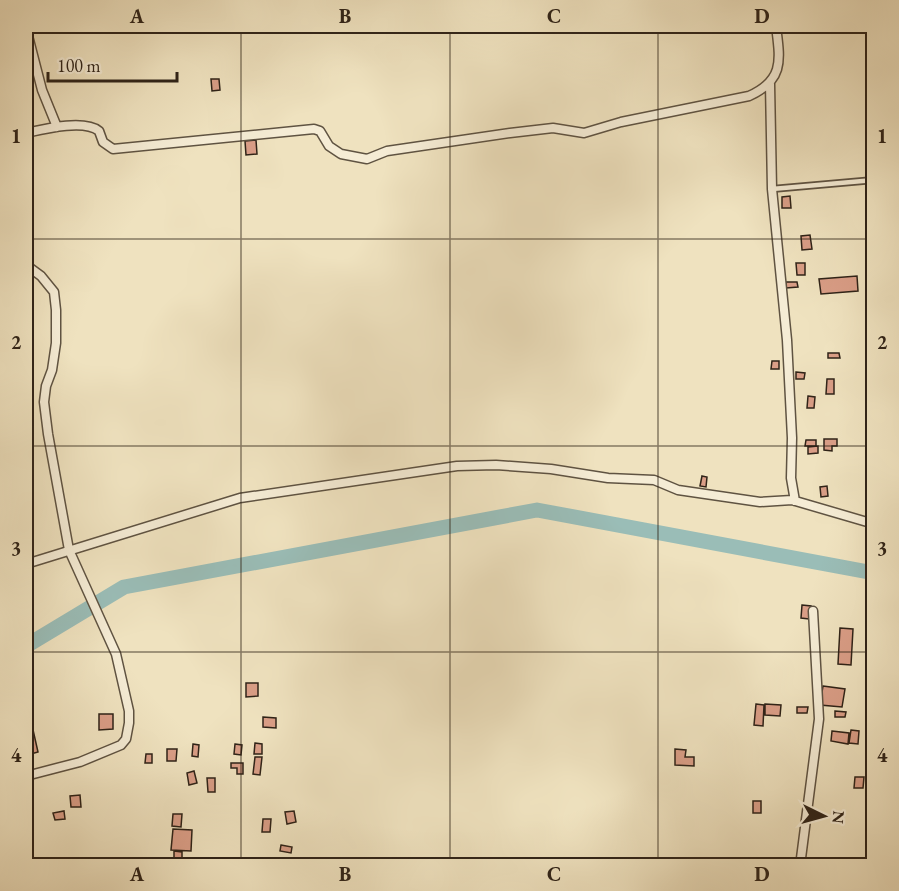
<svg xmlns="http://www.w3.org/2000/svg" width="899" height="891" viewBox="0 0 899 891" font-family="'EB Garamond',serif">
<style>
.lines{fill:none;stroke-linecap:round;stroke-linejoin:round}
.river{stroke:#9abdb7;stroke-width:15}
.building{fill:#da9e87;stroke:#2f2318;stroke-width:1.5}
.service-casing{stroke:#5f5342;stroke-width:8}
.minor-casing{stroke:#5f5342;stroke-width:11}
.service{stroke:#f5ecd5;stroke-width:4.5}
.minor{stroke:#f5ecd5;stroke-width:8}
.grid{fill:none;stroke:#2f2318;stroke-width:1.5;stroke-opacity:0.55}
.neatline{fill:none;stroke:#2f2318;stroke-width:2}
.grid-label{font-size:20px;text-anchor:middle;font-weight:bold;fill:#2f2318}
</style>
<rect width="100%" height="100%" fill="#efe2bf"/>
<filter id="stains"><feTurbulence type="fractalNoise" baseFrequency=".00333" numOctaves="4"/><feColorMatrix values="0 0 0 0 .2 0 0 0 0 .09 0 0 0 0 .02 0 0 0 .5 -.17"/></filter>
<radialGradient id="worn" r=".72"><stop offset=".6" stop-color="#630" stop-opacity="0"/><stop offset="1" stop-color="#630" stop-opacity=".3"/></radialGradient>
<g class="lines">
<path class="river" d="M26 646 124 587 537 510 874 573"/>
</g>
<path class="building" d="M211 79H219L220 90 212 91Z
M256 140 257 154 246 155 245 141Z
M790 196 791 208H782V197Z
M810 235 812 249 802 250 801 236Z
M796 263H805V275H797Z
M857 276 858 291 821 294 819 279Z
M786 282H797L798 287 786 288Z
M828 353H839L840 358H828Z
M772 361H779V369H771Z
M796 372 805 373 804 379H796Z
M827 379H834V394H826Z
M808 396 815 397 814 408H807Z
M824 439H837V446H832V451L824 450Z
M806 440H816V446H805Z
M818 446V453L808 454V447Z
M702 476 707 477 706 487 700 486Z
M827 486 828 496 821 497 820 487Z
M802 605 811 606 809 619 801 618Z
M840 628 853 629 851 665 838 664Z
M246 683H258V696L246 697Z
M823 686 845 689 842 707 820 705Z
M756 704 764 705 763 726 754 725Z
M765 704 781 705 780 716 765 715Z
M797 707H808L807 713H797Z
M835 711 846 712 845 717H835Z
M29 712 38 752 27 755 26 747V713Z
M99 714H113V729L99 730Z
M263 717 276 718V728L263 727Z
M851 730 859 731 858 744 849 743Z
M832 731 849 733 848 744 831 741Z
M255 743 262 744V754H254Z
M193 744 199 745 198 757 192 756Z
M235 744 242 745 241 755 234 754Z
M167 749H177L176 761H167Z
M675 749 686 750 685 757H694V766L675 765Z
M146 754H152V763H145Z
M255 757H262L260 775 253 774Z
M231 763H243V774H237V768H231Z
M194 771 197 783 189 785 187 773Z
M855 777H864L863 788H854Z
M207 778H215V792H208Z
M80 795 81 807H71L70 796Z
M753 801H761V813H753Z
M64 811 65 819 55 820 53 813Z
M294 811 296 822 287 824 285 812Z
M173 814H182L181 827 172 826Z
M263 819H271L270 832H262Z
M173 829 192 830 191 851 171 850Z
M281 845 292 847 291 853 280 851Z
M174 851 182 852V861H174Z"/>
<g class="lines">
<g class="service-casing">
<path id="service" d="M772 189 874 180"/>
</g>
<g class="minor-casing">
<path id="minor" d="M26 28 42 90 57 127
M770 84 772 189 787 340 792 438 791 478 795 501
M26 133C44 129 84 119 99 131L103 142 113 149 314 129 320 131 329 146 341 154 367 159 387 151 510 133 553 128 584 133 621 122 749 96C785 80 780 59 776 26
M26 265 41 276 54 292 56 310V343L52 370 46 386 44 402 48 434 69 550 116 654 129 711V723L126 739 121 745 80 762 26 776
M26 564 240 498 457 466 496 465 551 469 608 478 654 480 678 490 760 502 792 500 874 524
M800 866 819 719 813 611"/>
</g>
<use href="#service" class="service"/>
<use href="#minor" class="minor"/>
</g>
<path class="grid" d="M241 26V866M450 26V866M658 26V866M26 239H874M26 446H874M26 652H874"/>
<rect width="899" height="891" fill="none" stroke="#efe2bf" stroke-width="66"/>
<g transform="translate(824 816) rotate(95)" stroke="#f5ecd5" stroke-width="4.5" paint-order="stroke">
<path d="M0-4.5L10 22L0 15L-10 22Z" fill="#2f2318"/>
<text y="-9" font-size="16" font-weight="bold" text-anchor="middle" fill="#2f2318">N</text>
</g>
<path d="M48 72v9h129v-9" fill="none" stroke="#2f2318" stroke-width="3"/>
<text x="57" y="72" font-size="18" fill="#2f2318" stroke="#f5ecd5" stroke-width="4.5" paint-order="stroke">100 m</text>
<rect x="33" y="33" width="833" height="825" class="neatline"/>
<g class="grid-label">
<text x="137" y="23">A</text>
<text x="345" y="23">B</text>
<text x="554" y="23">C</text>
<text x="762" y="23">D</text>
<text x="16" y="143">1</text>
<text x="882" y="143">1</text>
<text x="16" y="349">2</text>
<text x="882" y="349">2</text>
<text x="16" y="555">3</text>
<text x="882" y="555">3</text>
<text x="16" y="762">4</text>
<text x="882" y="762">4</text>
<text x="137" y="881">A</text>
<text x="345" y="881">B</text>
<text x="554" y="881">C</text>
<text x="762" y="881">D</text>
</g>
<rect width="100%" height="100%" filter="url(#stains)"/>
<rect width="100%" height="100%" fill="url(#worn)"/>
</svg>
